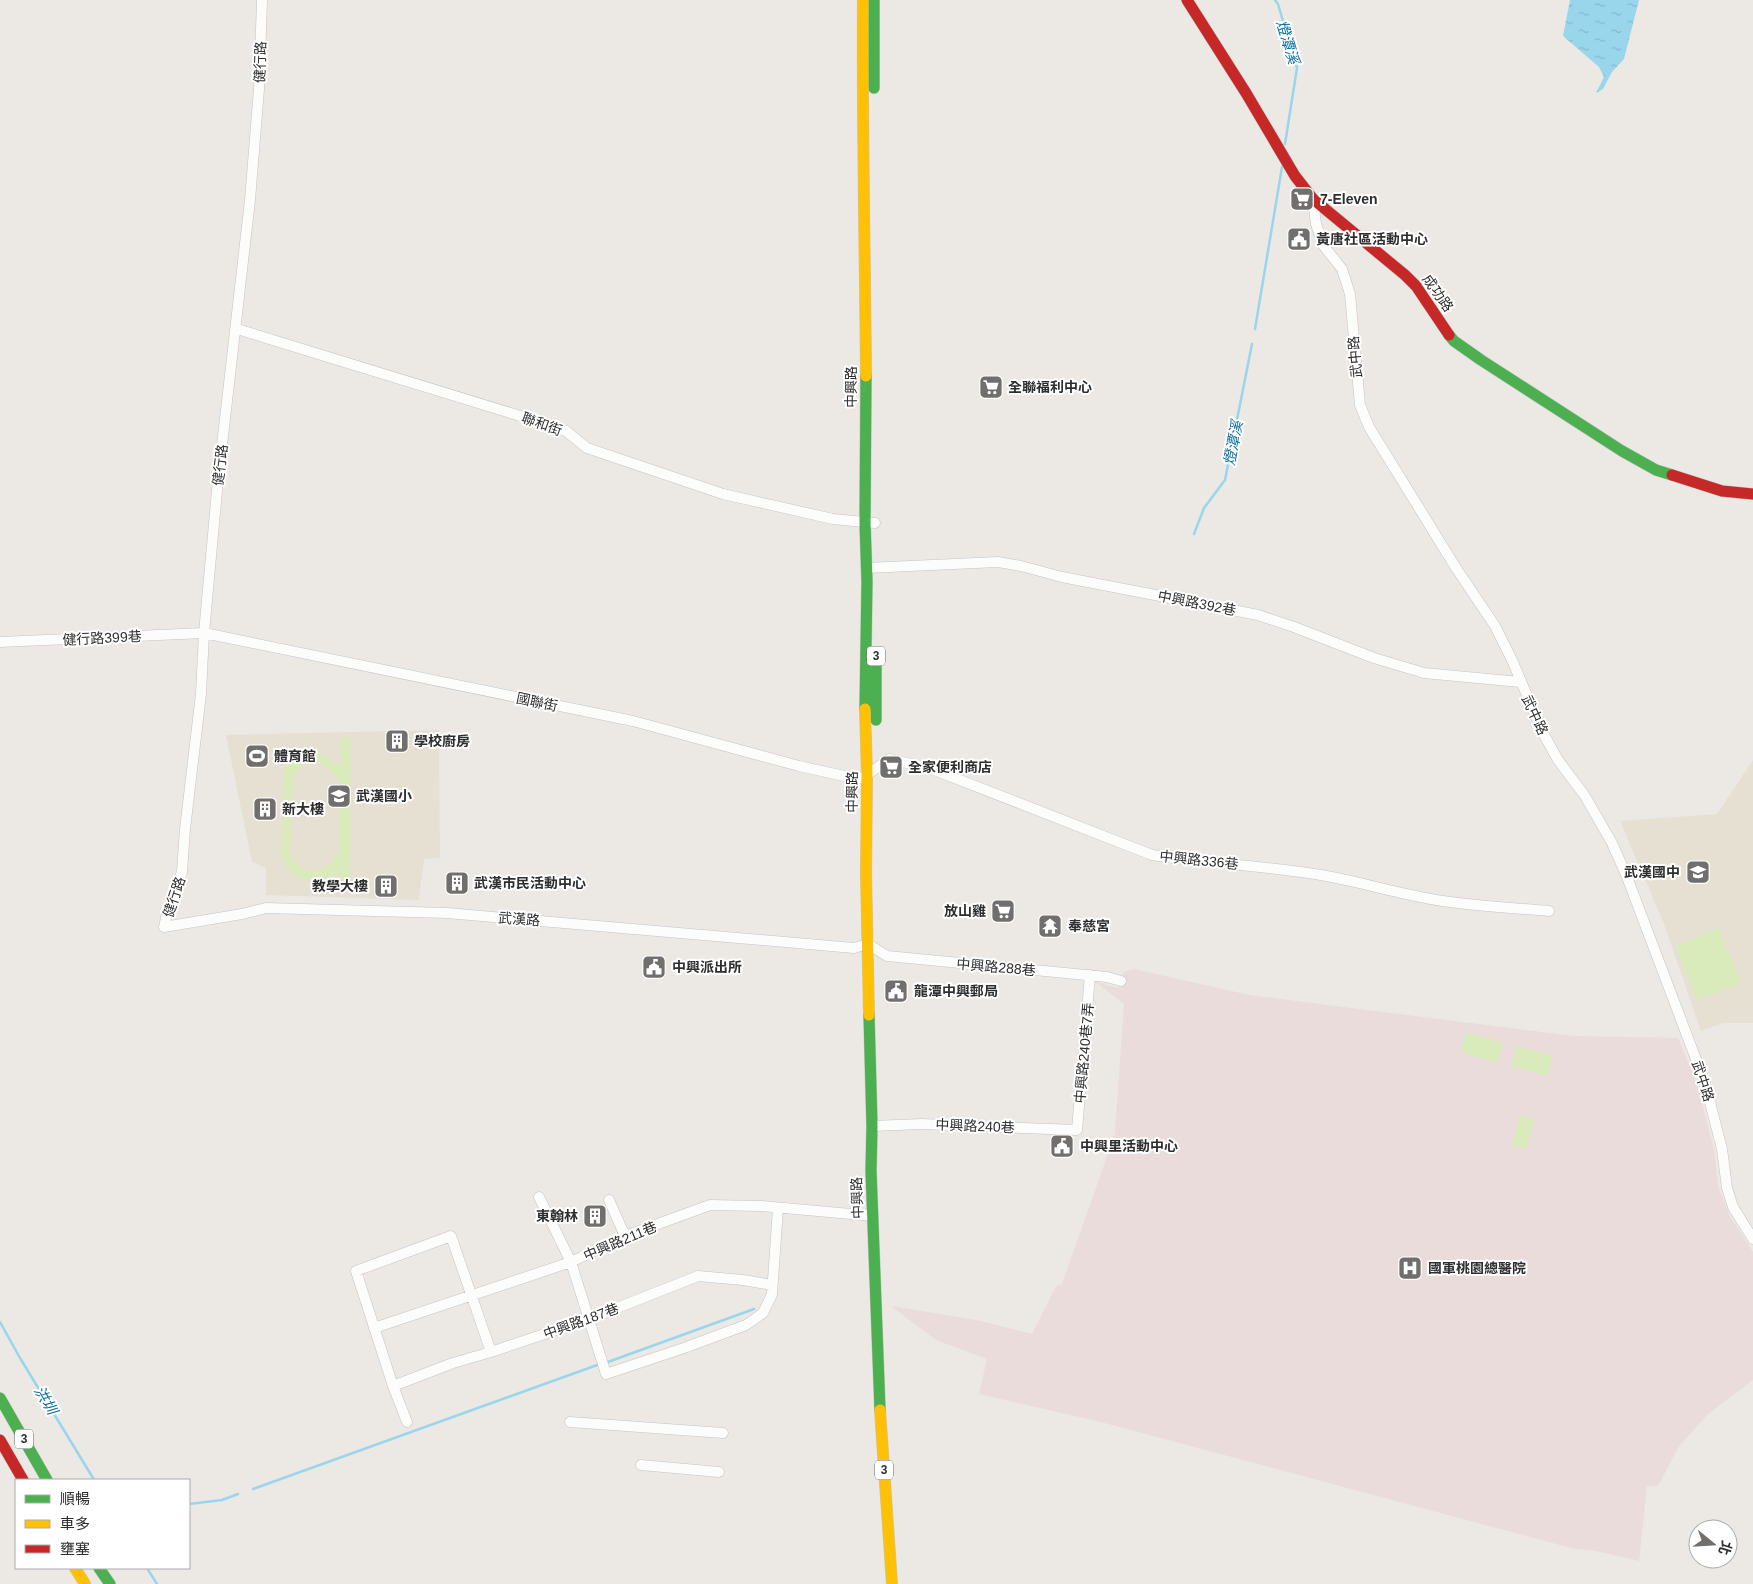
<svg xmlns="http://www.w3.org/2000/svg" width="1753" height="1584" viewBox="0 0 1753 1584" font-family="Helvetica,'Noto Sans TC',sans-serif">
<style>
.education{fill:#e6e0d3}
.medical{fill:#e9dcdb}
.pitch{fill:#d9eabb;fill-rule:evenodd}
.water{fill:url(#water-ripples)}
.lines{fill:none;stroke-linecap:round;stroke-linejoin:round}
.stream{stroke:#99d6ec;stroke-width:2.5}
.street-casing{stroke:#c5c4c5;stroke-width:11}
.fast-casing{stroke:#c5c4c5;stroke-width:12}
.slow-casing{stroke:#c5c4c5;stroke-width:12}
.jam-casing{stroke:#c5c4c5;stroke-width:12}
.street{stroke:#fcfcfb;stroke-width:10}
.fast{stroke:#4caf50;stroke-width:11}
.slow{stroke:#ffc107;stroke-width:11}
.jam{stroke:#c62828;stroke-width:11}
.labels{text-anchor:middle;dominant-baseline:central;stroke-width:4;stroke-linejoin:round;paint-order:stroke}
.shield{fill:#fff;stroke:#6d6d6d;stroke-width:1}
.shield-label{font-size:12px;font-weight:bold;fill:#2e2e2e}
.street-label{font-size:14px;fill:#2e2e2e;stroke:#fff}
.poi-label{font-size:14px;font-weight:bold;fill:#2e2e2e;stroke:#fff;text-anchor:start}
.water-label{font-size:15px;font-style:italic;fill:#0d6fa3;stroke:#fff}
</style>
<defs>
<pattern id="water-ripples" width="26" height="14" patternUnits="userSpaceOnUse" patternTransform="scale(1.25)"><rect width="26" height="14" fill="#99d6ec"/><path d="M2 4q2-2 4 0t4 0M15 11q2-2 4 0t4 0" fill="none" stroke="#84b8cb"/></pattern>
</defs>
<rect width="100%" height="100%" fill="#ece8e4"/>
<path class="education" d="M439 730 440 858 424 859 419 900 266 895V868L252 862 226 735Z
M1753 760V1023H1723L1701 1031 1664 924 1620 821 1717 814Z"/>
<path class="medical" d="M1134 969 1249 995 1573 1036 1678 1038 1697 1084 1714 1150 1718 1186 1730 1217 1753 1252V1380L1708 1414 1679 1446 1658 1486H1647L1639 1561 1592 1550 1575 1549 1101 1422 979 1394 987 1359 936 1340 891 1306 976 1320 1032 1334 1056 1286 1062 1284 1115 1134 1124 1004 1096 982 1118 988 1124 972Z"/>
<path class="pitch" d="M341 737H351L350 891 342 890 340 872C314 883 296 887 281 857L284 770C303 745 319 747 341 768ZM315 762 324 765 339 780V852C327 874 305 879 290 855L293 777C299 766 303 763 315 762Z
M1719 928 1741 983 1697 1000 1676 946Z
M1466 1032 1503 1043 1497 1063 1461 1052Z
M1517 1046 1553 1056 1547 1076 1511 1066Z
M1520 1115 1534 1119 1526 1149 1512 1145Z"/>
<path class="water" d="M1570 0H1639L1624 59 1612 72 1603 89 1596 93 1604 77 1599 67 1563 36Z"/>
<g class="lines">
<path class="stream" d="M1275 0 1278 4 1297 68 1285 144
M1255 329 1282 167
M1194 534 1204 508 1225 480 1252 344
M0 1322 20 1358 93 1478
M605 1363 754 1309
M253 1489 600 1364
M189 1504 222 1500 238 1494
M147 1568 157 1584"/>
<g class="street-casing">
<path id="street" d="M262 0 259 89 250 200 218 480 204 633 201 694 185 829 182 872 167 914 164 927 242 914 266 908 447 913 854 948 868 944 887 956 1107 977 1121 981
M1313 199 1316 224 1323 245 1342 269 1350 294 1360 405 1369 427 1456 568 1495 626 1512 660 1543 733 1558 760 1585 796 1612 843 1627 877 1705 1083 1722 1149 1727 1188 1733 1207 1753 1239
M237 329 556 427 566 431 587 448 723 494 833 519 875 523
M866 568 998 562 1021 566 1062 577 1258 615 1294 627 1374 658 1424 673 1520 682
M0 642 204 633 633 721 799 766 858 779 867 775 889 759 929 768 1152 855C1208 863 1265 866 1321 875 1362 882 1402 895 1443 901 1478 906 1513 908 1549 911
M872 1126 922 1124 1077 1130 1090 975
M539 1197 571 1262 606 1374 684 1348 746 1325 763 1313 772 1294 778 1208
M609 1200 625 1236
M374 1328 571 1262 625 1236 710 1205 761 1206 873 1216
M393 1386 453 1363 491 1352 589 1319 698 1276 743 1280 772 1285
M407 1422 393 1386 356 1271 451 1236 491 1352
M570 1422 723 1433
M641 1465 719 1472"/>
</g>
<g class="fast-casing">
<path id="fast" d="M874 0V88
M1449 335 1454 341 1481 360 1622 451 1656 470 1672 475
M876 655V720
M865 709 867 581 865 523 866 376
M869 1015 872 1126 871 1171 880 1410
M0 1398 47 1480
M99 1568 110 1584"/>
</g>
<g class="slow-casing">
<path id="slow" d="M863 0C862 125 865 250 866 376
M865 709 867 775 866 873 869 1015
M880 1410 892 1584
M75 1568 85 1584"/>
</g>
<g class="jam-casing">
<path id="jam" d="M1187 0 1246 93 1295 176 1313 199 1405 275 1416 286 1449 335
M1672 475 1722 491 1753 494
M0 1440 23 1480"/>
</g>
<use href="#street" class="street"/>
<use href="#fast" class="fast"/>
<use href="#slow" class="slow"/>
<use href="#jam" class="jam"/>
</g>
<defs>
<g id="supermarket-square" transform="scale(1.25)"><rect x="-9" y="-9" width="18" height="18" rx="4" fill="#706f6e" stroke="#fff"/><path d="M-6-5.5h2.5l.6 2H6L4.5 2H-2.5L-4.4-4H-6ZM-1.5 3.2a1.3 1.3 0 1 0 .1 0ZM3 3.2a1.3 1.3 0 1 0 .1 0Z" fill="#fff"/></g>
<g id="civic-square" transform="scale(1.25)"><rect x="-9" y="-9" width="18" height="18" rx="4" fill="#706f6e" stroke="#fff"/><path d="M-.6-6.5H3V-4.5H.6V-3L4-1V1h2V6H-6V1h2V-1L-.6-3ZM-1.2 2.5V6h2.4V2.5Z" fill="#fff"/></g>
<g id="building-square" transform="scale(1.25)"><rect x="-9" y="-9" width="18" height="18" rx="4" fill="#706f6e" stroke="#fff"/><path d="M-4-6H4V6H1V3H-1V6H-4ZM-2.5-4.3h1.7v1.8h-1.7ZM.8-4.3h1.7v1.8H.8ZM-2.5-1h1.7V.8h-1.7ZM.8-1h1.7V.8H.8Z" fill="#fff"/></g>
<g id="stadium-square" transform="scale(1.25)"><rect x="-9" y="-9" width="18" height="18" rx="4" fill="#706f6e" stroke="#fff"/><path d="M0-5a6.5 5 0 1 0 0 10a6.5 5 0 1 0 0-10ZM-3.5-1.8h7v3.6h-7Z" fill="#fff"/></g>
<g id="school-square" transform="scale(1.25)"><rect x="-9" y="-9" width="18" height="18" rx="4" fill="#706f6e" stroke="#fff"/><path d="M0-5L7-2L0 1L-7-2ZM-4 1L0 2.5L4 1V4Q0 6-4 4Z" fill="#fff"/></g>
<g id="temple-square" transform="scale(1.25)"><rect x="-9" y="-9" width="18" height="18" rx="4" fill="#706f6e" stroke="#fff"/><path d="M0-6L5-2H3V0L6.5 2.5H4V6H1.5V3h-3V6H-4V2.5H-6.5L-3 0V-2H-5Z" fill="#fff"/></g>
<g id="hospital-square" transform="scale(1.25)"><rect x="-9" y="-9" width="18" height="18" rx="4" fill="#706f6e" stroke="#fff"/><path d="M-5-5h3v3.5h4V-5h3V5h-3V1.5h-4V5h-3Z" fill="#fff"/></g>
</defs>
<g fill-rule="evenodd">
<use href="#supermarket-square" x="1302" y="199"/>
<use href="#civic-square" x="1299" y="239"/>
<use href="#supermarket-square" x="991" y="387"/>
<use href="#building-square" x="397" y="741"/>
<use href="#stadium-square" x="257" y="756"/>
<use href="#supermarket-square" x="891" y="767"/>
<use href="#school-square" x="339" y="796"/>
<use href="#building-square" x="265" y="809"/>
<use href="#school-square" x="1698" y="872"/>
<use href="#building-square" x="457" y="883"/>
<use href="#building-square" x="386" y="886"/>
<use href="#supermarket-square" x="1003" y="911"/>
<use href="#temple-square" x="1050" y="926"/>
<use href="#civic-square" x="654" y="967"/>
<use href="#civic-square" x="896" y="991"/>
<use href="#civic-square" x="1062" y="1146"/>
<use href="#building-square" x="595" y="1216"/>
<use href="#hospital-square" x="1410" y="1268"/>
</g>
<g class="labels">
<g class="shield">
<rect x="867" y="646.5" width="18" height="19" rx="4"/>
<rect x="15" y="1429.5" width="18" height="19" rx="4"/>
<rect x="875" y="1460.5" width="18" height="19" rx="4"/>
</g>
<g class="shield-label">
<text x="876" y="656">3</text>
<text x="24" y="1439">3</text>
<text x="884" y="1470">3</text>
</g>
<g class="street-label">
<text transform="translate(260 62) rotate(-88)">健行路</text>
<text transform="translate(1438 293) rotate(55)">成功路</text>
<text transform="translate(1355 357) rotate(-95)">武中路</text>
<text transform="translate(851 387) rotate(-90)">中興路</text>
<text transform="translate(542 424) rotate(20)">聯和街</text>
<text transform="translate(220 465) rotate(-83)">健行路</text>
<text transform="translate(1197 603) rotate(11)">中興路392巷</text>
<text transform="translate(102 638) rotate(-3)">健行路399巷</text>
<text transform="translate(537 702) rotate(12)">國聯街</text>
<text transform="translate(1535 715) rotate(65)">武中路</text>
<text transform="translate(852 792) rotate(-90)">中興路</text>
<text transform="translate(1199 860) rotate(6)">中興路336巷</text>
<text transform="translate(174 897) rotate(-72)">健行路</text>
<text transform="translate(519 919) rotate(4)">武漢路</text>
<text transform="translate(996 967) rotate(5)">中興路288巷</text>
<text transform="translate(1084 1053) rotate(-85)">中興路240巷7弄</text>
<text transform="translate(1703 1081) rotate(72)">武中路</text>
<text transform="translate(975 1126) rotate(2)">中興路240巷</text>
<text transform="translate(857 1198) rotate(-92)">中興路</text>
<text transform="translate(620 1241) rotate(-23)">中興路211巷</text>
<text transform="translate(581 1321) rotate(-20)">中興路187巷</text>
</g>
<g class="poi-label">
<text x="1320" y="199">7-Eleven</text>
<text x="1316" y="239">黃唐社區活動中心</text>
<text x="1008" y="387">全聯福利中心</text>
<text x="414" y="741">學校廚房</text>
<text x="274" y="756">體育館</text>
<text x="908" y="767">全家便利商店</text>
<text x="356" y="796">武漢國小</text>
<text x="282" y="809">新大樓</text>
<text x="1680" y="872" text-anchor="end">武漢國中</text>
<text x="474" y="883">武漢市民活動中心</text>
<text x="368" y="886" text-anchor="end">教學大樓</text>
<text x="986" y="911" text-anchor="end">放山雞</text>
<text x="1068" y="926">奉慈宮</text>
<text x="672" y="967">中興派出所</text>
<text x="914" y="991">龍潭中興郵局</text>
<text x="1080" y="1146">中興里活動中心</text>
<text x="578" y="1216" text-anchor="end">東翰林</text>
<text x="1428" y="1268">國軍桃園總醫院</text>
</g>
<g class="water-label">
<text transform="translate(1288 42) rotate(73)">燈潭溪</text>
<text transform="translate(1233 443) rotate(-79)">燈潭溪</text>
<text transform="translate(46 1400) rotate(59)">洪圳</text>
</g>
</g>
<rect x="15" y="1479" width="175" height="90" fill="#ffffff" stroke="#ababab"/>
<rect x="25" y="1495" width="25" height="8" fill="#4caf50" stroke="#ababab"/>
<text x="60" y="1504" font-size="15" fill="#2e2e2e">順暢</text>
<rect x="25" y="1520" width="25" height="8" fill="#ffc107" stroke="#ababab"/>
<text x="60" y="1529" font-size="15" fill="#2e2e2e">車多</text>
<rect x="25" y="1545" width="25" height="8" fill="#c62828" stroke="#ababab"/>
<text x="60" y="1554" font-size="15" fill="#2e2e2e">壅塞</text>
<g transform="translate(1713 1544) rotate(108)"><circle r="24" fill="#ffffff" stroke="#ababab"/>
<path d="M0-4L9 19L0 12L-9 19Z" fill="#706f6e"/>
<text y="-8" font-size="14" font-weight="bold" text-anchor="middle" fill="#2e2e2e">北</text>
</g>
</svg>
